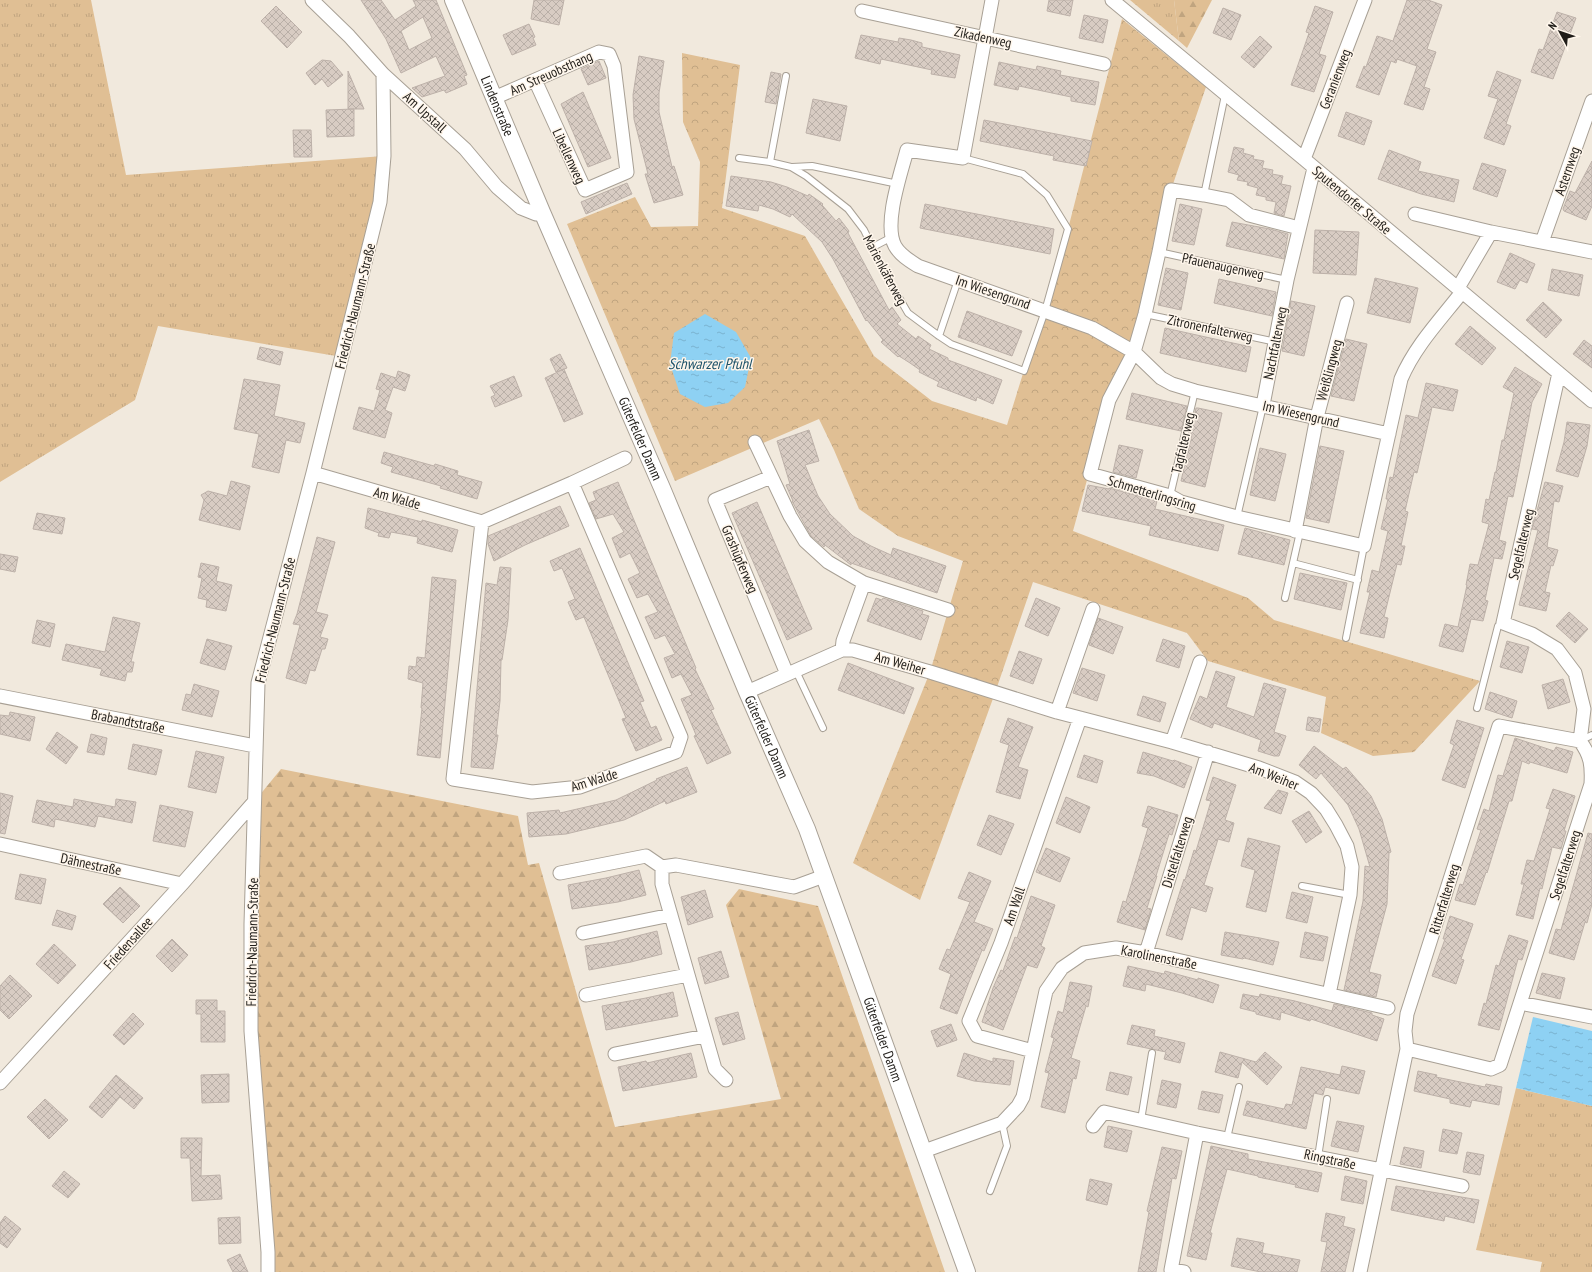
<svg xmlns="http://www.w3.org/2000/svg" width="1592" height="1272" viewBox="0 0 1592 1272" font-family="'PT Sans Narrow',sans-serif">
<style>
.grass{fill:url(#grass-tufts)}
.forest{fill:url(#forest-firs)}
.park{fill:url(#park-crowns)}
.water{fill:url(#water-ripples)}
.building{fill:url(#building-cross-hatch);stroke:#bdb1a9;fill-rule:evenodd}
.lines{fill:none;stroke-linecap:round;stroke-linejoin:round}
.service-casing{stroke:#a8a095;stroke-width:8}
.minor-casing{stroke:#a8a095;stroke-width:15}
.tertiary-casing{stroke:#a8a095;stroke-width:18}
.service{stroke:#fff;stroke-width:6}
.minor{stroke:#fff;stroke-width:13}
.tertiary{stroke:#fff;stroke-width:16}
.labels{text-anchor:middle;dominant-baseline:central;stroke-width:3;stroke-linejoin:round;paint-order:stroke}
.street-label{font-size:14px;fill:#201d19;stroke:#fff6eb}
.water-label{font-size:15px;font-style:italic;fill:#1d526a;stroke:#fff6eb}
</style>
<defs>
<pattern id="grass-tufts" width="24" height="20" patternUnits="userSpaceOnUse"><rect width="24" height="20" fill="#e0bf94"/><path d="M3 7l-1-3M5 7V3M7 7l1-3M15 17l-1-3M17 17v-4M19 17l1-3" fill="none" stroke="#c0a47f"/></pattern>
<pattern id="forest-firs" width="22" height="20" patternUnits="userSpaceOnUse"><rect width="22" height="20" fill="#e0bf94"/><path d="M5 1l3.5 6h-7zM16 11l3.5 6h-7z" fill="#c0a47f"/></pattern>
<pattern id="park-crowns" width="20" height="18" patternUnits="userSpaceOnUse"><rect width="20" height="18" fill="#e0bf94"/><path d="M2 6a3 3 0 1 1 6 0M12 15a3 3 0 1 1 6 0" fill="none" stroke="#c0a47f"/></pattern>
<pattern id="water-ripples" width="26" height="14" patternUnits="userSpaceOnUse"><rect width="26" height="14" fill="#8ed1f3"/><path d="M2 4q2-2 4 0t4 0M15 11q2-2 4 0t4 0" fill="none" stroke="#7ab3d0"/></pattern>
<pattern id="building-cross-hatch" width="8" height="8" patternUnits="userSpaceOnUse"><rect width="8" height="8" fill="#d8ccc3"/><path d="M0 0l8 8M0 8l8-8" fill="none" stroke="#b9afa7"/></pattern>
</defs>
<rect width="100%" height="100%" fill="#f1e9dd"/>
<path class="grass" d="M0 0H91L126 175 384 156 342 357 158 326 135 400 0 482Z
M1130 0H1174L1179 41Z
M1516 1088 1592 1106V1272H1540L1542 1262 1476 1250Z"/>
<path class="forest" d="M1174 0H1212L1187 48 1179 41Z
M281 769 518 816 528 865 539 863 615 1127 781 1099 726 905 739 889 818 906 945 1272H271L251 1031 254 802Z"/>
<path class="park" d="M1122 19 1206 87 1171 190 1145 314 1109 400 1073 531 1248 598 1274 620 1480 681 1414 752 1373 756 1321 733 1326 697 1208 661 1187 633 1033 582 995 693 920 900 853 863 930 672 963 561 898 536 859 509 834 450 819 419 675 481 567 224 635 197 651 227 698 226 700 162 683 122 682 53 740 65 722 208 805 236 874 356 932 401 1007 425 1068 229Z"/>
<path class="water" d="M705 314 736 332 751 358 745 387 728 403 705 407 680 394 670 364 674 333Z
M1533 1017 1592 1031V1106L1516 1088Z"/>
<path class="building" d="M361 0H381L395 20 416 6 413 0H436L467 75 464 76 467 84 446 93 444 90 422 97 412 88 445 76 436 56 401 73 386 39ZM423 17 432 38 409 50 401 31Z
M534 0H564L559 25 531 19Z
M1049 0H1073L1070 16 1047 11Z
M1407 0H1428L1442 5 1427 49 1436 52 1424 87 1430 89 1423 110 1404 104 1417 66 1397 59 1396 63 1391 61 1379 95 1356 87 1364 66 1366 67 1377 36 1393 41Z
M276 6 302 32 287 48 261 21Z
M1315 6 1333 12 1319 54 1326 56 1314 92 1291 85 1309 33 1306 32Z
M1223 8 1241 15 1231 40 1213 33Z
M1557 12 1576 18 1553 79 1531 72 1539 49 1543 50Z
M1084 15 1108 20 1103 43 1079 38Z
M529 24 535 37 533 38 536 45 512 55 503 35Z
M861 35 898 42 899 38 911 40 922 43V47L960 55 955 78 931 74 932 70 881 59 880 64 855 58Z
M1260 36 1272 47 1254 68 1241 57Z
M639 56 664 61 659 93V112L672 167 674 166 683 195 654 203 645 174H648L634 119 633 95Z
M322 60 331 61 343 75 328 87 322 79 315 85 306 73Z
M599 61 606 78 588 85 581 69Z
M999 62 1036 70 1037 66 1061 71 1060 75 1099 82 1095 105 1071 101V97L1019 86 1018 90 994 85Z
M348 71 364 109H348Z
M1497 71 1521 80 1506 124 1511 126 1504 145 1484 138 1498 99 1488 96Z
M771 72 781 74 776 104 765 102Z
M583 92 611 158 588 167 561 104Z
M813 99 847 106 840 141 806 133Z
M354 109V136L327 137 326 110Z
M1346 112 1372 121 1364 145 1338 136Z
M984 120 1092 141 1086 166 1053 160 1054 156 980 141Z
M293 130H311L312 157H294Z
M1234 147 1244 149 1243 153 1254 156 1253 159 1264 161 1262 168 1273 170 1272 174 1283 176 1281 184 1291 186 1284 216 1274 213 1276 202 1266 200V197L1256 195 1258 188 1247 185 1248 182 1237 180 1239 175 1228 172Z
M1389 150 1421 162 1418 171 1459 180 1454 202 1421 194 1378 179Z
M1592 161V206L1586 220 1564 211 1563 209 1570 191 1575 193Z
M1482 163 1506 170 1497 197 1473 189Z
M731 176 771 182 787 187 808 196 809 194 823 204 822 205 836 221 839 218 849 231 848 233 889 310 892 307 901 320 897 324 916 339 918 336 931 345 929 349 948 358V360L1002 380 993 404 977 397 976 401 937 386 939 382 919 372 920 370 910 363 899 356 898 357 881 342 883 340 867 320 866 321 833 259 822 242 792 214 790 217 773 209 759 205 758 211 726 206Z
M627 183 632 194 586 214 581 202Z
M925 204 1054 229 1050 254 920 228Z
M1180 204 1202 209 1194 245 1172 241Z
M1232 222 1270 229 1288 234 1284 259 1226 246Z
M1315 230 1359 232 1356 275 1313 273Z
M1510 253 1535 264 1527 283 1520 280 1515 289 1497 282Z
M1166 268 1188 273 1181 310 1158 305Z
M1552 269 1583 275 1579 296 1548 290Z
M1375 278 1418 288 1410 323 1367 313Z
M1219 279 1276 292 1272 316 1214 303Z
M1291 301 1315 306 1304 356 1282 351Z
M1543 302 1562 320 1546 338 1526 320Z
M967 311 1022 331 1012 356 958 337Z
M1470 326 1496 348 1482 365 1455 344Z
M1165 328 1251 347 1246 372 1160 353Z
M1346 339 1367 344 1354 401 1331 396Z
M1584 340 1592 346V368L1573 354Z
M260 347 283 352 280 365 257 359Z
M560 354 567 368 556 372 550 359Z
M1515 367 1542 384 1532 402 1513 497 1508 496 1499 540 1506 542 1502 559 1494 558 1485 600 1488 601 1483 621 1471 619 1463 652 1439 646 1445 624 1458 627 1467 585H1466L1470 564 1478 565 1489 524 1482 522 1486 499 1489 500 1495 472H1496L1502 440H1504L1514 393 1503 387Z
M564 369 583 414 564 422 545 378Z
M398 371 410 375 405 391 393 387 385 410 392 413 385 438 353 429 359 407 374 411 380 390 376 389 381 373 396 378Z
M514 376 522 396 495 407 491 397 495 395 490 386Z
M244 379 280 385 274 416 305 423 300 443 286 440 279 473 252 467 259 434 234 429Z
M1426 383 1458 390 1453 411 1432 407 1417 473 1414 472 1405 511 1408 512 1401 546H1405L1401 565 1397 564 1384 617 1388 618 1384 638 1360 633 1370 592H1367L1372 570 1379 572 1388 531 1381 529 1388 499H1386L1390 477 1393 478 1406 415 1418 418Z
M1132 393 1187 406 1181 431 1126 419Z
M1196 408H1198L1222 413 1205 487 1181 481 1192 434 1190 433Z
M1567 422 1590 425 1587 446 1578 477 1556 471 1564 442Z
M809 430 819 461 805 465 818 496 830 514 853 536 871 546 891 555 893 548 946 566 937 593 851 563V565L825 545 824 547 811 536 792 501H793L786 485 790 484 777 441Z
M1119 445 1143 450 1136 478 1113 472Z
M1320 446 1344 451 1329 523 1306 518Z
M1260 448 1286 454 1275 501 1250 495Z
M384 452 434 466 435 464 458 471 457 475 482 482 477 499 440 488 441 486 391 472 393 467 381 463Z
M231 481 250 486 240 530 199 520 204 500 201 495 208 491 227 496Z
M618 482 696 668 695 669 714 709 711 710 731 753 707 764 694 736 696 735 681 699 692 695 681 674 672 678 664 658 675 654 665 635 655 639 645 617 658 612 648 594 637 598 628 579 640 573 630 553 620 558 612 538 624 532 613 514 596 519 589 503 596 500 593 492Z
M1545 482 1563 486 1559 502 1554 501 1547 547 1558 550 1553 566 1551 565 1545 592 1550 593 1546 611 1519 605 1538 530 1532 529Z
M1088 485 1109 489V488L1157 501 1155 509 1224 525 1218 551 1149 535 1151 526 1082 511Z
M757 502 812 629 787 640 732 513Z
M560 506 569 526 525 545 494 561 488 544V536Z
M368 508 422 522V520L458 530 452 552 417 543 418 537 391 532 389 538 378 536 379 533 365 528Z
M37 513 65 518 62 534 33 529Z
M1245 528 1290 540 1284 565 1238 554Z
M317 537 335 542 316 612 328 615 320 637 328 639 325 649H322L315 671 310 670 306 684 286 678 300 625 293 624 297 614Z
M580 548 644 701 640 702 651 728 656 726 662 740 636 751 622 719 626 718 584 617 576 620 568 602 575 599 562 568 554 571 550 561Z
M0 554 18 557 15 572 0 569Z
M201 563 219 567 216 581 232 585 226 611 206 607 207 600 198 598 202 578 198 577Z
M500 567 511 568 508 620 502 660H501L500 701 496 735H498L493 769 471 767 474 724 486 583 497 585Z
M1300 573 1347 583 1341 610 1294 599Z
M432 577 456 580 440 758 417 755 422 708H421L423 683 408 679 409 666 416 667 417 657 425 658Z
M876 598 882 600 883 598 923 611 922 614 929 616 921 640 867 621Z
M1036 598 1060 608 1048 636 1025 626Z
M1569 612 1588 629 1575 643 1556 626Z
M113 617 140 623 131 662H134L132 672H127L125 681 100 675 102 669 62 660 66 644 105 652Z
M1098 618 1123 627 1113 654 1089 645Z
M37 620 55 624 50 647 32 643Z
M207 639 232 646 225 670 200 663Z
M1163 639 1185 646 1179 668 1156 661Z
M1507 641 1529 647 1522 673 1500 667Z
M1019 651 1042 659 1033 684 1010 676Z
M848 663 914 688 904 714 838 690Z
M1082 668 1105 675 1097 701 1073 693Z
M1216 671 1235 677 1226 707 1254 717 1264 683 1286 689 1274 732 1286 736 1279 756H1274L1258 751 1261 740 1214 723 1212 728 1190 719 1200 696 1207 699Z
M1563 679 1570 702 1548 709 1542 685Z
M194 684 219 691 212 717 182 710 186 694 191 695Z
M1490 692 1517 701 1512 718 1485 709Z
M1143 696 1166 703 1160 722 1137 715Z
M10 712 35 717 30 741 0 734V715L9 716Z
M1308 717 1321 719 1319 732 1306 730Z
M1008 718 1033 727 1018 767 1028 770 1020 799 996 792 1009 745 1000 742Z
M1457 720 1484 728 1465 788 1442 780 1454 745 1450 743Z
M57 732 78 747 66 764 46 749Z
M91 734 107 738 104 755 87 752Z
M1515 738 1554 751 1556 747 1573 752 1567 773 1530 762 1529 764 1522 761 1512 801H1509L1487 873 1486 872 1475 905 1455 900 1460 884 1463 885 1481 830 1477 829 1484 809 1489 811 1498 775 1503 776Z
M133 744 162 750 156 775 128 769Z
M1314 746 1343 769 1346 767 1371 796 1382 819 1391 852 1389 853 1387 904 1369 972 1381 975 1376 997 1344 990 1363 901 1365 866 1370 867 1359 829 1348 805 1321 773 1316 779 1299 765Z
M196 751 224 757 216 793 188 787Z
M1143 752 1173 761 1174 760 1192 767 1184 788 1154 776 1137 773Z
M1084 755 1103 761 1097 783 1077 777Z
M687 767 697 792 666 804 665 801 624 820 566 834 529 837 527 813 559 810 560 813 616 800 657 780 656 779Z
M1213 777 1236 785 1225 820 1234 823 1229 842 1218 839 1204 885 1213 888 1206 912 1191 907 1182 940 1166 935 1184 879 1185 880 1194 850 1196 851 1211 801 1206 800Z
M1553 789 1575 796 1564 831H1566L1561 849 1552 847 1542 889 1540 888 1533 919 1516 915 1524 884H1521L1527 860 1534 861 1550 809 1546 808Z
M1278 790 1288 793 1281 814 1264 808Z
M0 793 13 796 5 834 0 833Z
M1066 797 1090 807 1080 833 1056 823Z
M74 799 115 807 116 799 136 802 132 823 98 816 95 827 55 819 54 827 32 822 37 800 73 807Z
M160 805 193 812 185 847 153 841Z
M1148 806 1178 815 1172 835 1169 834 1156 876H1157L1147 908 1151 909 1145 930 1117 922 1123 901 1126 902 1148 828 1142 826Z
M1309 811 1322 832 1306 843 1292 821Z
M989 815 1014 824 1001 855 977 845Z
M1588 833 1592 834V904L1587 923 1585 922 1574 960 1549 953 1556 929 1561 930Z
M1248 838 1280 846 1266 912 1246 907 1255 870 1241 866Z
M1046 848 1070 858 1060 882 1036 872Z
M639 870 646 895 618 902 572 909 568 885 606 878Z
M969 872 991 881 974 922 993 929 984 951 982 950 969 982 957 1014 940 1008 951 974 939 969 947 949 950 950 970 902 958 898Z
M20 874 46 879 41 904 15 899Z
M120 887 140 906 123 923 103 904Z
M705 890 713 917 688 925 681 897Z
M1292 892 1313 897 1307 923 1286 918Z
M1031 896 1055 905 1041 946 1045 948 1037 968 1027 965 1003 1030 982 1022 993 988 1001 970 1003 971 1015 937 1017 938Z
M57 910 76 916 72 930 52 925Z
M1450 916 1473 924 1461 959 1464 960 1456 984 1432 976 1445 939H1443Z
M657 931 662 954 631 962 589 970 585 946 613 942Z
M1225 932 1260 938 1279 942 1273 965 1244 958 1243 959 1221 955Z
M1305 932 1328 937 1323 961 1300 957Z
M1509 935 1528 941 1522 960 1518 959 1499 1030 1478 1025 1484 1003 1486 1004 1496 965 1499 966Z
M172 939 188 955 172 972 156 956Z
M54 944 76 965 58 984 36 964Z
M721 951 729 977 705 984 698 958Z
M1128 966 1164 974 1165 971 1198 980V978L1219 985 1213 1003 1182 993 1146 984 1145 991 1123 986Z
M1542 973 1565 978 1560 999 1536 993Z
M10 975 32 996 9 1019 0 1010V986Z
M1070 982 1092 986 1088 1007 1086 1006 1071 1058 1080 1061 1076 1079 1073 1078 1065 1113 1041 1107 1049 1073 1045 1072 1054 1038 1051 1037 1058 1011 1063 1013Z
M673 992 678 1016 606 1030 602 1006 646 998Z
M1243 994 1259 997 1260 994 1295 1001 1332 1011 1334 1004 1372 1013V1015L1384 1019 1377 1041 1311 1019 1310 1021 1281 1012 1280 1020 1256 1014V1012L1240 1008Z
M196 1000H217V1011H225V1042H201V1014H196Z
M738 1012 745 1039 723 1045 715 1018Z
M133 1013 144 1024 124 1045 113 1035Z
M951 1024 957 1040 937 1047 931 1031Z
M1132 1025 1155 1030 1154 1036 1185 1043 1180 1063 1164 1059 1166 1052 1127 1044Z
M1220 1052 1256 1062 1265 1052 1282 1067 1267 1085 1242 1062 1238 1078 1215 1072Z
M691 1053 697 1077 623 1091 618 1067 646 1061 647 1063Z
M964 1053 993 1062V1058L1014 1061 1010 1085 974 1081 957 1076Z
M1342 1066 1365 1071 1359 1094 1325 1087 1323 1095 1314 1093 1306 1129 1243 1115 1247 1101 1284 1109 1286 1104 1292 1105 1301 1067 1340 1075Z
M1418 1071 1437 1075 1436 1077 1485 1087 1486 1084 1502 1087 1499 1105 1472 1100 1470 1107 1450 1103V1099L1414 1091Z
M1110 1072 1132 1077 1128 1095 1106 1090Z
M229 1074V1102L202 1103 201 1075Z
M116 1075 143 1098 134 1109 120 1097 102 1118 89 1107Z
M1162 1080 1181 1084 1176 1108 1157 1104Z
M1202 1091 1223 1095 1219 1113 1198 1109Z
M45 1099 68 1120 49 1139 27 1117Z
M1337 1121 1364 1126 1358 1152 1331 1146Z
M1108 1126 1132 1131 1127 1152 1104 1147Z
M1443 1129 1462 1133 1457 1154 1439 1151Z
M181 1138H202L201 1176 220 1175 222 1199 192 1201 190 1158H181Z
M1211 1146 1248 1154V1159L1322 1173 1318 1192 1295 1187 1296 1185 1258 1177V1176L1227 1169 1210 1233H1212L1206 1260 1187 1256Z
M1162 1147 1182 1151 1176 1179 1172 1178 1156 1272H1138L1149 1212 1147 1211Z
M1404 1147 1424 1151 1421 1168 1400 1164Z
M1467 1152 1484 1155 1480 1175 1463 1172Z
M64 1171 80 1184 68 1198 52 1186Z
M1345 1176 1367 1181 1363 1204 1341 1200Z
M1090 1179 1112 1184 1107 1205 1086 1200Z
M1396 1186 1479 1200 1474 1223 1445 1216 1444 1221 1391 1210Z
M1326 1213 1345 1217 1343 1226 1355 1229 1345 1272H1321L1327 1242 1321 1241Z
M5 1216 21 1229 7 1248 0 1243V1223Z
M240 1217 241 1243 219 1244 218 1218Z
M1237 1238 1264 1243 1262 1253 1300 1260 1297 1272H1261L1231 1266Z
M240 1254 248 1272H233L227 1260Z"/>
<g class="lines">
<g class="service-casing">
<path id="service" d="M739 158 770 162 791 167 806 176 848 209 864 230 887 277 908 313 939 336 951 344 1024 371 1045 311 1068 229 1047 195 1023 174 963 158
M770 162 786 76
M792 167 812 166 898 184
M1204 195 1225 95
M873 247 892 237
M1159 252 1287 280
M1145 314 1276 342
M939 336 958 280
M1170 496 1195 391
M1237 517 1263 406
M1293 563 1358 580
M1285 598 1300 532
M1346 638 1364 546
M796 671 823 728
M1477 708 1498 626 1503 623
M1580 741 1592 735
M1302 886 1350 895
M1141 1120 1152 1053
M1227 1138 1239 1087
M1318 1157 1327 1099
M990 1191 1007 1146 1002 1123"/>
</g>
<g class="minor-casing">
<path id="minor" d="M312 0 349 36 383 74 465 149 497 187 521 208 536 214 542 212
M992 0 963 158 907 150C901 173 883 224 895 246 900 255 910 261 918 266L1092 328 1134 352 1161 378 1172 384 1195 391 1389 434
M1112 0 1304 159 1592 401
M862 11 1104 64
M494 98C529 83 564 67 599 52L609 54 614 66 627 172 585 190 535 80
M1304 159 1365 0
M1415 214 1491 232 1592 252
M1299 228 1249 215 1229 200 1204 195 1171 190 1159 252 1145 314 1134 352 1109 400 1090 474 1170 496 1181 502 1237 517 1364 546 1401 379C1415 346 1440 320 1462 292
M1542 242 1592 101
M1458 288 1491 232
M1263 405 1287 280 1314 168
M755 442 790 516 805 541 828 562 864 583 948 610
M313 473 482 522 453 779 532 792 580 787 676 752 681 737 572 483 482 522
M771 477 715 500 787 674
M572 483 625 458
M1295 531 1317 417 1347 303
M842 650 843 641 864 583
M747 692 842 650H853L930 672 1057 712 1172 742 1259 768 1295 782 1311 793 1326 809 1336 825 1347 846 1352 867 1350 895 1329 994
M0 696 255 746
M1057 712 1093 609
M1172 742 1200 662
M0 844 182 884
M560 873 646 856 662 867
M583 933 671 915
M1146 953 1208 752
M586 995 688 975
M1520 1003 1592 1017
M1407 1049 1491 1069 1500 1065 1591 784C1592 766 1591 756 1580 741L1584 709 1575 673 1557 649 1532 634 1503 623 1559 373
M1033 1051 977 1036 969 1021 1001 943 1080 718
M615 1054 705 1036
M726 1080 715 1069 662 884V867L676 865 794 887 824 876
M0 1083 182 884 254 802
M1093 1126 1104 1112 1197 1133 1462 1186
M924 1151 1002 1123 1018 1106 1023 1097 1046 991 1062 968 1084 953 1116 948 1146 953 1388 1008
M268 1272V1252L251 1031V924L258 683 313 473 380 202 384 156 383 74
M1184 1272 1171 1270 1197 1133
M1360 1272 1407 1049 1405 1031 1407 1014 1499 726 1580 741"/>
</g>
<g class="tertiary-casing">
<g id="tertiary">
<path id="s1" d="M453 0 542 212 662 488 747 692 807 829 967 1272"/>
</g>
</g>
<use href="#service" class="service"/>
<use href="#minor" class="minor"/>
<use href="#tertiary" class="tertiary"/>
</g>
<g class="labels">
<g class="street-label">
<text transform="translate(983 37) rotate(12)">Zikadenweg</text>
<text transform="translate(551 73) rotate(-24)">Am Streuobsthang</text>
<text transform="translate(1335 79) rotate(-69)">Geranienweg</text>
<text stroke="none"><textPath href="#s1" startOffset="115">Lindenstraße</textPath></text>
<text transform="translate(425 112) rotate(42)">Am Upstall</text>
<text transform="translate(569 156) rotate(65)">Libellenweg</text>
<text transform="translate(1567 171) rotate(-71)">Asternweg</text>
<text transform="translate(1352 200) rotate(40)">Sputendorfer Straße</text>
<text transform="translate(1223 266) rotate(12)">Pfauenaugenweg</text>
<text transform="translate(885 270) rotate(62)">Marienkäferweg</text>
<text transform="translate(993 292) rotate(19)">Im Wiesengrund</text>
<text transform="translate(355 306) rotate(-76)">Friedrich-Naumann-Straße</text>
<text transform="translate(1210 328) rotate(12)">Zitronenfalterweg</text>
<text transform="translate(1275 343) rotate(-79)">Nachtfalterweg</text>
<text transform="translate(1329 370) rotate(-75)">Weißlingweg</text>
<text transform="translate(1301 414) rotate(13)">Im Wiesengrund</text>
<text stroke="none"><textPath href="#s1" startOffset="477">Güterfelder Damm</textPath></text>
<text transform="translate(1183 443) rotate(-77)">Tagfalterweg</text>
<text transform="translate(1152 493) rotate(17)">Schmetterlingsring</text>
<text transform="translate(397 498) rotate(16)">Am Walde</text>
<text transform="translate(1521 544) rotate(-77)">Segelfalterweg</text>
<text transform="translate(740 559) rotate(67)">Grashüpferweg</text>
<text transform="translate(275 620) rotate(-76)">Friedrich-Naumann-Straße</text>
<text transform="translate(900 663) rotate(16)">Am Weiher</text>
<text transform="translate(128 721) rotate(11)">Brabandtstraße</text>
<text stroke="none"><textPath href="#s1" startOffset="801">Güterfelder Damm</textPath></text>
<text transform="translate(1274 776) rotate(22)">Am Weiher</text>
<text transform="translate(594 780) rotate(-17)">Am Walde</text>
<text transform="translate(1177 852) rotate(-73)">Distelfalterweg</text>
<text transform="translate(91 864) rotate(12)">Dähnestraße</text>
<text transform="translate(1565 865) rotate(-72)">Segelfalterweg</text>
<text transform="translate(1444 899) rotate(-73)">Ritterfalterweg</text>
<text transform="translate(1014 906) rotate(-71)">Am Wall</text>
<text transform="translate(252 942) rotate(-89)">Friedrich-Naumann-Straße</text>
<text transform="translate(128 943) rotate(-48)">Friedensallee</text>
<text transform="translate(1159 957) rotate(11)">Karolinenstraße</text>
<text stroke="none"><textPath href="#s1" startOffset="1125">Güterfelder Damm</textPath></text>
<text transform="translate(1330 1159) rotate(12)">Ringstraße</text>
</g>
<g class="water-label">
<text x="710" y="363">Schwarzer Pfuhl</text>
</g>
</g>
<g transform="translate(1560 32) rotate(310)" stroke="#fff6eb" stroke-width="3" paint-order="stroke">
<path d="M0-3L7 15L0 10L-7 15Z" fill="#201d19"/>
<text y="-6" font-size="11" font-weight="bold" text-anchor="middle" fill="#201d19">N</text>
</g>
</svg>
